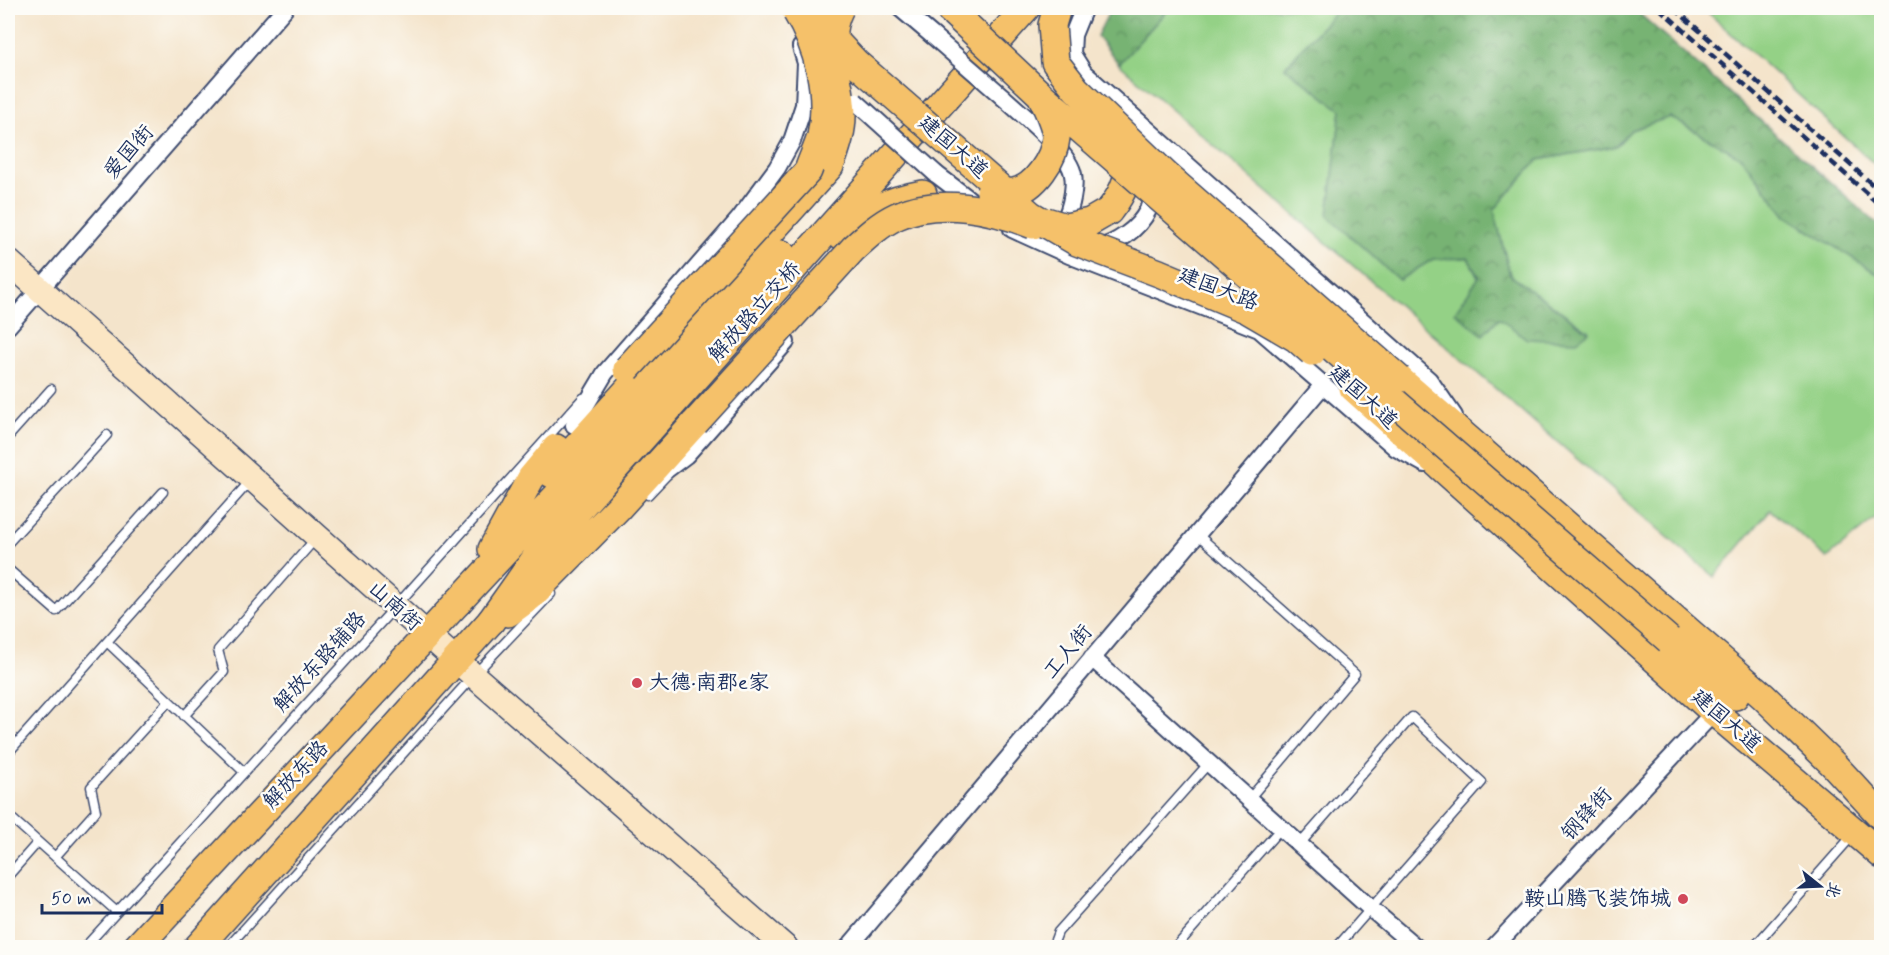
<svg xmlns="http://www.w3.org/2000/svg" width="1889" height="955" viewBox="0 0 1889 955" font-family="Mynerve,'LXGW WenKai TC',sans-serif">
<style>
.green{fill:#94d186;stroke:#588072;stroke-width:1.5}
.forest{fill:url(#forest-crowns);stroke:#497168;stroke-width:1.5}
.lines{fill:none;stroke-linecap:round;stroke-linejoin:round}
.service-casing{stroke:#3c4a6e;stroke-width:11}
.minor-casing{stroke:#3c4a6e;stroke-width:20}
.secondary-casing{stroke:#3c4a6e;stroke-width:27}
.primary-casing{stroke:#3c4a6e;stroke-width:30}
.trunk-casing{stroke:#3c4a6e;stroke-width:30}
.service{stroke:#fff;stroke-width:8}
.minor{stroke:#fff;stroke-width:16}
.secondary{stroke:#fbe6c4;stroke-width:24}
.primary{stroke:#f5c16b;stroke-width:27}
.trunk{stroke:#f5c16b;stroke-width:27}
.rail{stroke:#1b2f5e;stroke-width:4.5;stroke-dasharray:9 4.5;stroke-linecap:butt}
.minor-bridge-casing{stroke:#3c4a6e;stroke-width:20;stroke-linecap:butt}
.trunk-bridge-casing{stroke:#3c4a6e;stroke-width:30;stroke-linecap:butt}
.minor-bridge{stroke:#fff;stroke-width:16}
.trunk-bridge{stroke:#f5c16b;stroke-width:27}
.poi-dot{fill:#d1495b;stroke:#fdfcf7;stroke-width:2}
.labels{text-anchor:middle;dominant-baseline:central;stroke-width:5;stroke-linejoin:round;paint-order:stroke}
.street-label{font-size:21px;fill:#1b2f5e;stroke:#fdfcf7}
.poi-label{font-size:21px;fill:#1b2f5e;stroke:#fdfcf7;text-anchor:start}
</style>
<defs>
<pattern id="forest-crowns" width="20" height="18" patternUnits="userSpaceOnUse" patternTransform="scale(1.5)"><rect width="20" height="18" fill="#77b373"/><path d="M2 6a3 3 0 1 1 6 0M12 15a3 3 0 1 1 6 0" fill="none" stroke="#619262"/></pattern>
</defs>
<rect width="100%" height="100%" fill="#fdfcf7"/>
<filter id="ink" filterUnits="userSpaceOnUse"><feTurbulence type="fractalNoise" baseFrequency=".0167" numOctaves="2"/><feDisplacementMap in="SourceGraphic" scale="12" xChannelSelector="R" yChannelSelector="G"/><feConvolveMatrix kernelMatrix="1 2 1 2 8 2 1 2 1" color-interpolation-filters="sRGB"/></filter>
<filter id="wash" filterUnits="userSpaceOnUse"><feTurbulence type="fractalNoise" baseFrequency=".008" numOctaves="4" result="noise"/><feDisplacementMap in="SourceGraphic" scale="24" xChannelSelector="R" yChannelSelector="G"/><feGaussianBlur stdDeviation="1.35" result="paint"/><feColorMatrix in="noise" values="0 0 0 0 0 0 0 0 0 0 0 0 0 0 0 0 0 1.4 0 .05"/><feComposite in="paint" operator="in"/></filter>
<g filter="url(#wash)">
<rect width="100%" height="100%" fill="#f4e4cb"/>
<path class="green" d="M1169 8H1339L1285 67 1341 110 1328 216 1399 280 1433 259 1468 258 1499 318 1589 331 1510 275 1494 210 1538 160 1616 146 1631 130 1670 117 1741 157 1786 216 1881 276V514L1827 558 1770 510 1714 577 1119 64Z
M1703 8H1881V170Z"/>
<path class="forest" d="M1111 8H1169L1119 64 1097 36Z
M1339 8H1633L1881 227V276L1786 216 1741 157 1670 117 1631 130 1616 146 1538 160 1494 210 1510 275 1589 332 1577 341 1527 339 1499 318 1483 335 1455 312 1479 277 1468 258 1433 259 1399 280 1328 216 1341 110 1285 67Z"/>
</g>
<g filter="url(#ink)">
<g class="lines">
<g class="service-casing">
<path id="service" d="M8 437 51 389
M648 495 668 474
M1197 534 1355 674 1249 799
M8 543 107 435
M8 569 56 611 163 492
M107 642 244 772
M184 716 224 672 218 650 317 537
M8 753 251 480
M8 815 117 912
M1299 845 1412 717 1482 782 1336 948
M55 857 96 811 91 787 169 701
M8 876 38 842
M84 948 396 606 583 398
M227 948 474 675 551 594
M1052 948 1058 932 1209 763
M1175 948 1281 828
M1753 948 1852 836"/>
</g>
<g class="minor-casing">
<path id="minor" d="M900 8 933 36
M1084 8 1073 35 1072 54 1084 73 1429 380 1454 416
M1003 97C1021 114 1070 152 1073 175 1075 184 1073 194 1071 203 1069 212 1064 225 1055 229
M936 174 978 206
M1012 229 1069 255 1259 329 1396 448 1425 464
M1096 249C1116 244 1138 230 1148 210 1151 203 1152 194 1153 186
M8 326 285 8
M574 425 605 373 740 218 777 168 792 141 804 105 806 63 801 47
M662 473 686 455 786 342
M1092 658 1370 908 1417 948
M848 948 1323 385
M1493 948 1714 712"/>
</g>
<g class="secondary-casing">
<path id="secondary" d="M8 261 456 660 786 948"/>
</g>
<g class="primary-casing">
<path id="primary" d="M136 948 458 602
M197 948 491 621"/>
</g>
<g class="trunk-casing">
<path id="trunk" d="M1109 211C1123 194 1133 172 1127 149
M842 236C866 211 888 200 923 194
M1399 379 1763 696 1833 764 1882 817
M1353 388 1714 712 1882 855
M552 474 830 166
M492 549 531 478 556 448
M458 602 782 254
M508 613 530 597 618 508 695 423
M491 621 537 556 1026 8
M1669 640 1735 696"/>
</g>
<use href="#service" class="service"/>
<use href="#minor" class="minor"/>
<use href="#secondary" class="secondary"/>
<use href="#primary" class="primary"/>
<use href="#trunk" class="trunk"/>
<path class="rail" d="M1659 8 1882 207
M1674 8 1882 193"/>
<g class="minor-bridge-casing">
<path id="minor-bridge" d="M933 36 1003 97
M855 101 936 174"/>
</g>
<g class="trunk-bridge-casing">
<path id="trunk-bridge" d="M804 8 856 63 1031 215 1077 242 1159 273 1248 310 1296 338 1312 352
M948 8 1041 95 1669 640
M1057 8 1052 25 1055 62 1076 89 1167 176 1399 379
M832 161C837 146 842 132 842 116 842 78 821 45 840 8
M990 192C998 192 1006 193 1014 192 1035 188 1054 159 1056 138 1056 125 1047 109 1042 97
M1046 221 1066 227 1090 222 1109 211
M627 369 808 171C812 159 818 147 821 136 830 93 818 47 796 11
M695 423 853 249C867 236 880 224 897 216 939 197 993 209 1033 225"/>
</g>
<use href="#minor-bridge" class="minor-bridge"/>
<use href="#trunk-bridge" class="trunk-bridge"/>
</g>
</g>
<g class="poi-dot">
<circle cx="637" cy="683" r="6"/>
<circle cx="1683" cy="899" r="6"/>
</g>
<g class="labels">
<g class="street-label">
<text transform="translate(953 147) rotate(41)">建国大道</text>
<text transform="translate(129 152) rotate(-49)">爱国街</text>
<text transform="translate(1218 289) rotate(21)">建国大路</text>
<text transform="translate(755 312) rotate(-48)">解放路立交桥</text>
<text transform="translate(1363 397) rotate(42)">建国大道</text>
<text transform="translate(395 606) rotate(42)">山南街</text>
<text transform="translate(1068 652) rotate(-50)">工人街</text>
<text transform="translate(320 662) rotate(-48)">解放东路辅路</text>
<text transform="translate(1726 721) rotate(41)">建国大道</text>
<text transform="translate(296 775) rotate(-47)">解放东路</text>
<text transform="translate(1587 814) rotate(-47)">钢锋街</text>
</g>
<g class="poi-label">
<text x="649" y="683">大德·南郡e家</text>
<text x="1671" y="899" text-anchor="end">鞍山腾飞装饰城</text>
</g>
</g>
<rect width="1889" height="955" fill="none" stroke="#fdfcf7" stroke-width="30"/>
<g transform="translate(1820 886) rotate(108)" stroke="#fdfcf7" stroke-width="4.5" paint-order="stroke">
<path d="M0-4.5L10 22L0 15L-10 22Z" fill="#1b2f5e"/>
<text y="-9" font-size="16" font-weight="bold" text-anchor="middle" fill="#1b2f5e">北</text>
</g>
<path d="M42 904v9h120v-9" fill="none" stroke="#1b2f5e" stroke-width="3"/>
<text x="51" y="904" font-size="18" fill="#1b2f5e" stroke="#fdfcf7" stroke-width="4.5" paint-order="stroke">50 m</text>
</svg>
